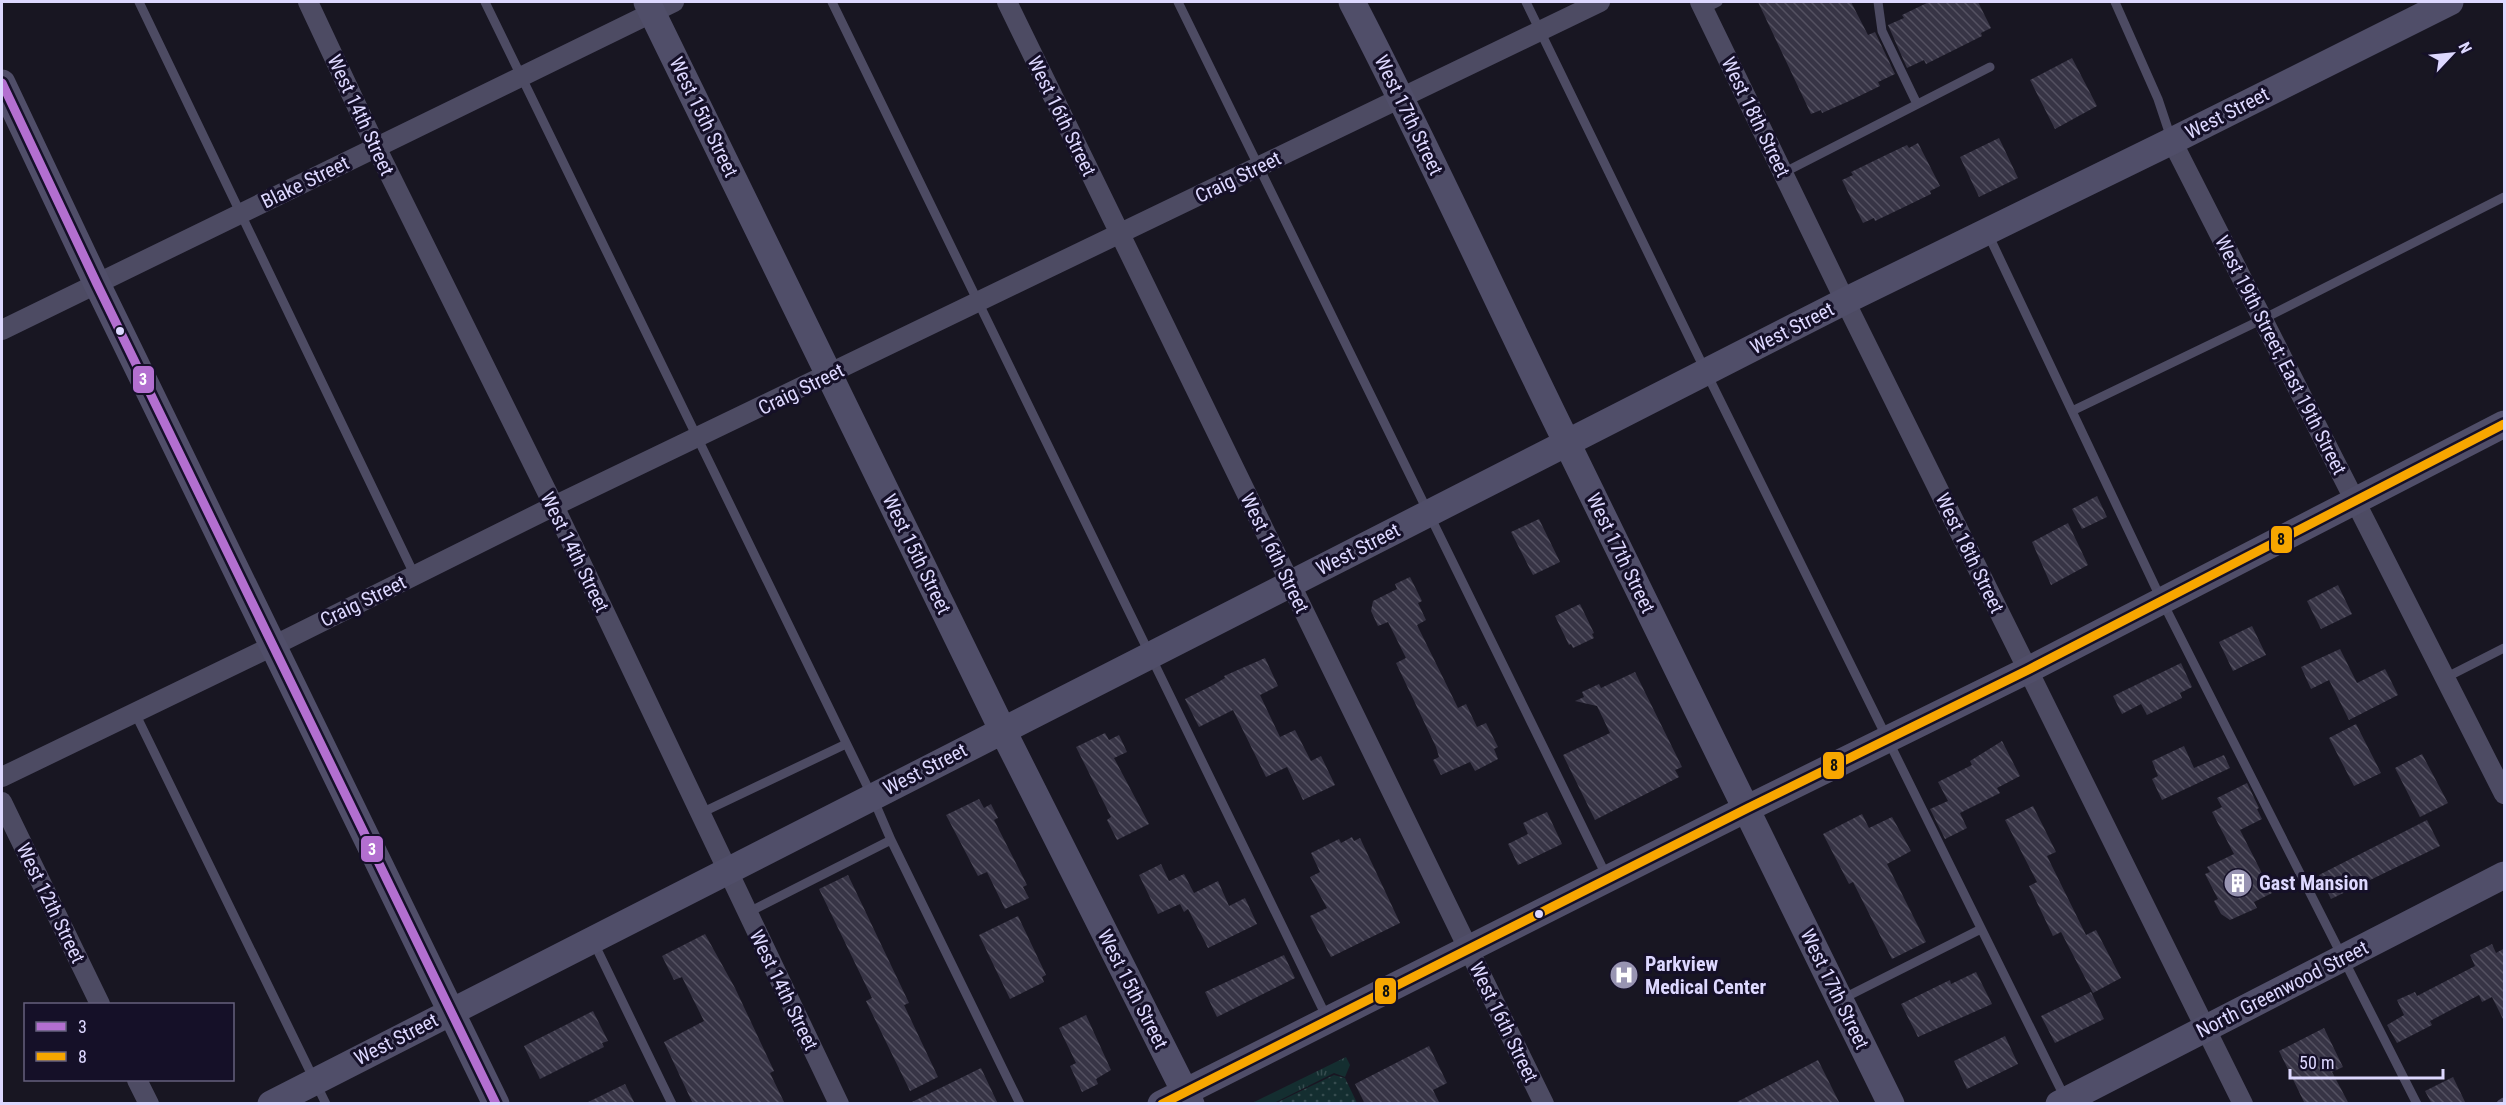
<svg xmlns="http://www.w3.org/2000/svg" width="2506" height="1105" viewBox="0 0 2506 1105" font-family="'Roboto Condensed',sans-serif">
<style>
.grass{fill:url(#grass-tufts)}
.park{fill:url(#park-dots)}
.building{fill:url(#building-back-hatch)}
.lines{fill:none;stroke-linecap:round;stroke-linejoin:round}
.lane{stroke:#4d4b63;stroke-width:9}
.street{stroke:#4d4b63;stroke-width:20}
.secondary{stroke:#504e69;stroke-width:27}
.bus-1-casing{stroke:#151028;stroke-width:14}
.bus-2-casing{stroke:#151028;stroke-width:14}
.bus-1{stroke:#b36fd0;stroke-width:9}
.bus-2{stroke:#f7a600;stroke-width:9}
.bus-dot{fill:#ddd8ff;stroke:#151028;stroke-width:2}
.labels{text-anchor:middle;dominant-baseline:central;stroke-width:6;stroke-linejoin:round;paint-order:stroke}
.street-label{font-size:20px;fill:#ddd8ff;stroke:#151028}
.poi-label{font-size:20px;font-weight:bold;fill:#ddd8ff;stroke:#151028;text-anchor:start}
.line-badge{stroke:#151028;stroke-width:2}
.badge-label{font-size:16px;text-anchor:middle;font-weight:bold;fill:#fff}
.pale-badge-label{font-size:16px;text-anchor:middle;font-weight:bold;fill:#111}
</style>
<defs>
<pattern id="grass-tufts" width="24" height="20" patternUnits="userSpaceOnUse" patternTransform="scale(1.5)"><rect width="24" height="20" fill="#142e30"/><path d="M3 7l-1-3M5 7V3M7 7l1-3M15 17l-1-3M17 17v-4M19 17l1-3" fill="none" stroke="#364c4f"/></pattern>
<pattern id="park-dots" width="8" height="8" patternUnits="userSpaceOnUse" patternTransform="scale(1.5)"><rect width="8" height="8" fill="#142e30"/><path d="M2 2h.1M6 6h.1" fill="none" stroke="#364c4f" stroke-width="1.8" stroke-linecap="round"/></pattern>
<pattern id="building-back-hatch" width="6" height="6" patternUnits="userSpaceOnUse" patternTransform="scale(1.5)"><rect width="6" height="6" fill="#373445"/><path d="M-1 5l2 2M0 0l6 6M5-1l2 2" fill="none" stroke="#545161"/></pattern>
</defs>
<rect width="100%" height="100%" fill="#181622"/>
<path class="grass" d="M1346 1057 1350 1065 1345 1077 1334 1073 1274 1103H1252Z"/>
<path class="park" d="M1334 1075 1345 1078 1357 1103H1276Z"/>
<path class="building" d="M1758 2H1851L1868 35 1875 32 1895 74 1878 82 1880 86 1847 102 1822 113 1821 110 1811 114Z
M1929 2H1978L1991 28 1981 33 1982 36 1926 64 1924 60 1907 68 1888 25 1904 18 1902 15Z
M2072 58 2097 106 2055 129 2030 80Z
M1999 138 2018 178 1979 197 1960 157Z
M1918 143 1940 186 1930 191 1931 194 1898 210 1875 221 1874 218 1863 223 1842 180 1853 175 1851 172 1888 154 1907 145 1909 148Z
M2097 496 2107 517 2082 529 2072 509Z
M1539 519 1560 562 1533 575 1511 532Z
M2068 523 2088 565 2051 585 2032 542Z
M1410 577 1422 601 1418 603 1426 620 1417 625 1458 708 1466 704 1477 727 1486 723 1498 747 1494 749 1498 759 1475 771 1470 762 1441 775 1433 760 1439 757 1436 747 1396 663 1406 658 1388 622 1378 626 1371 611 1373 601 1397 589 1395 584Z
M2338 585 2352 614 2321 629 2307 601Z
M1580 604 1594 633 1592 634 1594 638 1573 648 1571 644 1569 645 1555 616Z
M2252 626 2266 655 2233 671 2219 642Z
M2340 649 2357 683 2385 669 2398 695 2349 720 2329 680 2311 689 2301 667Z
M1265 658 1278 686 1260 695 1280 737 1295 730 1311 761 1321 756 1335 785 1303 800 1287 767 1266 777 1233 710 1199 727 1185 699 1213 685 1225 678 1224 676Z
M2181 663 2192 687 2180 693 2182 698 2147 715 2141 704 2122 714 2113 696Z
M1635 672 1682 767 1675 770 1679 777 1595 820 1563 755 1610 733 1597 706 1575 701 1584 697 1582 692 1599 684 1601 688Z
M2356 724 2381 773 2354 786 2329 738Z
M1105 733 1109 740 1119 735 1127 752 1114 758 1149 824 1117 840 1107 820 1111 817 1076 747Z
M2002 741 2020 776 1997 788 2000 793 1960 813 1967 828 1945 839 1930 809 1948 801 1938 782 1972 765 1970 761Z
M2184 746 2194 768 2224 755 2230 768 2162 800 2152 779 2158 776 2152 761Z
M2422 754 2448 803 2420 817 2395 768Z
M2247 783 2259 808 2257 809 2262 819 2240 830 2272 893 2254 902 2257 908 2230 920 2221 914 2214 901 2218 899 2205 874 2210 872 2207 867 2234 854 2212 812 2222 807 2217 798Z
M979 799 984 808 991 804 998 818 994 820 1027 885 1023 887 1029 898 1005 909 987 872 978 876 946 815Z
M2033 806 2056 852 2047 856 2086 935 2096 930 2121 978 2093 993 2061 932 2053 936 2029 886 2037 882 2005 820Z
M1547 812 1562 844 1518 865 1508 844 1528 834 1523 823Z
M1862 814 1869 828 1892 817 1911 851 1887 864 1926 942 1892 959 1853 882 1849 884 1823 834Z
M2427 820 2440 846 2331 899 2319 875Z
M1352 837 1354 841 1360 838 1400 923 1331 957 1310 916 1327 908 1310 877 1320 872 1311 853 1339 839 1341 843Z
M1161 864 1169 881 1184 874 1194 893 1218 881 1229 906 1245 898 1257 924 1208 948 1188 909 1184 912 1180 904 1158 914 1139 875Z
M848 875 909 1003 904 1005 938 1077 910 1091 866 1001 872 998 819 889Z
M1018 916 1046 975 1042 977 1044 982 1010 999 979 935Z
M705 934 735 988 774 1071 770 1073 785 1104H693L664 1042 704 1021 682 977 674 980 662 956Z
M2492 944 2496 953 2505 948V1023L2492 997 2482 1002 2479 995 2430 1021 2432 1025 2397 1043 2387 1025 2404 1015 2397 1000 2415 992 2417 996 2475 966 2470 955Z
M1284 955 1295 978 1217 1017 1205 992Z
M1976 972 1992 1004 1918 1037 1901 1004 1950 980 1951 984Z
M2091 992 2104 1019 2055 1043 2041 1016Z
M593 1011 608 1041 602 1043 604 1047 540 1079 524 1046Z
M1086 1015 1111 1070 1096 1079 1098 1084 1082 1092 1070 1066 1076 1063 1059 1028Z
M2324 1028 2343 1067 2332 1072 2349 1104H2305L2279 1051Z
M2005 1036 2018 1064 1967 1089 1954 1061Z
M1429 1046 1447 1083 1433 1090 1440 1104H1365L1355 1084Z
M1818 1060 1840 1104H1733Z
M981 1068 998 1104H908Z
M2453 1077 2466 1104H2432L2425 1091Z
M625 1084 635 1104H584Z"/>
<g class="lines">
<path class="lane" d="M139 2 415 576
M485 2 872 796 891 840 747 913
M832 2 1327 1018
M1178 2 1607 877
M1526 2 1706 372 2065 1098
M1878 2 1882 31 1917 104
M2115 2 2158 99 2171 138
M1704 9 1718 2
M1783 173 1990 67
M1988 234 2162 601 2417 1104
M2072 411 2263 319 2504 197
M2445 678 2504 648
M135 713 326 1104
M699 814 846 744
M891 840 1020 1104
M594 943 672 1104
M1842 999 1981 929
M2501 1104 2504 1102"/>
<path class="street" d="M308 2 376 147 554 506 839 1104
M1007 2 1544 1104
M1700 2 1845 301 2243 1104
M2172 141 2504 794
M2 330 674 2
M2 777 273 646 554 506 1600 2
M2 802 100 1004
M137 1080 149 1104"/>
<path class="secondary" d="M647 2 1002 729 1191 1104
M1352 2C1428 148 1495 297 1568 445 1675 665 1783 884 1891 1104
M2 83 97 284 496 1104
M271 1104 1845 301 2172 141 2450 2
M1161 1104 1748 808 2028 670 2504 424
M2059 1104 2504 875"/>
<g class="bus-1-casing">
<path id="bus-1" d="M2 83 97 284 496 1104"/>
</g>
<g class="bus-2-casing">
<path id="bus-2" d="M1162 1104 1748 808 2028 670 2504 424"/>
</g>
<use href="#bus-1" class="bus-1"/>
<use href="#bus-2" class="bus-2"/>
</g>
<defs>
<g id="building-disc" transform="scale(1.5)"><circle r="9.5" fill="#9894b2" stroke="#151028"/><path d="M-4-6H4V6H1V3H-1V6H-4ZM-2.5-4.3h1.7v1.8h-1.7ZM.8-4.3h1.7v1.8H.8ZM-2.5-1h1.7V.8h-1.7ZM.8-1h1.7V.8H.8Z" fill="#fff"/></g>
<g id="hospital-disc" transform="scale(1.5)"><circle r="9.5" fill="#9894b2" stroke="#151028"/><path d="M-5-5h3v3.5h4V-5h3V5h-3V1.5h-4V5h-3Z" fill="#fff"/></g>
</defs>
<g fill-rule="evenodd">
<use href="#building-disc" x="2238" y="883"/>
<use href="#hospital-disc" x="1624" y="975"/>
</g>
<g class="bus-dot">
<circle cx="120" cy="331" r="5"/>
<circle cx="1539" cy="914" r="5"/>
</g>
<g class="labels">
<g class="street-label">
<text transform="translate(2227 113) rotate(-27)">West Street</text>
<text transform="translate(361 115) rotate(65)">West 14th Street</text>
<text transform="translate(1409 115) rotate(64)">West 17th Street</text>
<text transform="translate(1062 116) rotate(64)">West 16th Street</text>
<text transform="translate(704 117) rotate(64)">West 15th Street</text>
<text transform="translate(1756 117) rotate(64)">West 18th Street</text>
<text transform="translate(1238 177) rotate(-26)">Craig Street</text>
<text transform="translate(305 182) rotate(-26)">Blake Street</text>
<text transform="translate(1792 328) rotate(-27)">West Street</text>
<text transform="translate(2281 355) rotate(63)">West 19th Street; East 19th Street</text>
<text transform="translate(801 389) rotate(-26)">Craig Street</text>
<text transform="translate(1358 549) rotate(-27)">West Street</text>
<text transform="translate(575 552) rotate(64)">West 14th Street</text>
<text transform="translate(1275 553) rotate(64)">West 16th Street</text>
<text transform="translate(1621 553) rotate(64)">West 17th Street</text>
<text transform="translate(1970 553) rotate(64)">West 18th Street</text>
<text transform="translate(917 554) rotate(64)">West 15th Street</text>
<text transform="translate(363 601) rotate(-26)">Craig Street</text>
<text transform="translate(925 769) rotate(-27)">West Street</text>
<text transform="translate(51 903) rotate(64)">West 12th Street</text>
<text transform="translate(1133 989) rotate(63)">West 15th Street</text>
<text transform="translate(1835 989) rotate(64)">West 17th Street</text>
<text transform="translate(2282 989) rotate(-27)">North Greenwood Street</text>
<text transform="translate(784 990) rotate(64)">West 14th Street</text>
<text transform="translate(1504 1022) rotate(64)">West 16th Street</text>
<text transform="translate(396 1039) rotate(-27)">West Street</text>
</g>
<g class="poi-label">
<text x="2259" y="883">Gast Mansion</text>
<text x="1645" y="964">Parkview<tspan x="1645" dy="23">Medical Center</tspan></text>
</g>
</g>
<g class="line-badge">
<rect x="132" y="365" width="23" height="29" rx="6" fill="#b36fd0"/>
<rect x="2270" y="525" width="23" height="29" rx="6" fill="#f7a600"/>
<rect x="1822" y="751" width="23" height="29" rx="6" fill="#f7a600"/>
<rect x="360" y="835" width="24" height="28" rx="6" fill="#b36fd0"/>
<rect x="1374" y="977" width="23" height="28" rx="6" fill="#f7a600"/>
</g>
<g class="badge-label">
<text x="143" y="385">3</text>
<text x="372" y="855">3</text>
</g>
<g class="pale-badge-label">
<text x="2281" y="545">8</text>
<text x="1834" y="771">8</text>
<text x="1386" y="997">8</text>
</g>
<rect width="2506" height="1105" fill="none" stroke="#ddd8ff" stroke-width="6"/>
<rect x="24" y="1003" width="210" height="78" fill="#151028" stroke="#65607e" stroke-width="1.5"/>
<rect x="36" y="1022" width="30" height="9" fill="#b36fd0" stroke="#65607e" stroke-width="1.5"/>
<text x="78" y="1033" font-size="18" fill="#ddd8ff">3</text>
<rect x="36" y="1052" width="30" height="9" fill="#f7a600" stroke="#65607e" stroke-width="1.5"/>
<text x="78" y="1063" font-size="18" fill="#ddd8ff">8</text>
<g transform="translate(2452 54) rotate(64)" stroke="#151028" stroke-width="4.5" paint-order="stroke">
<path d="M0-4.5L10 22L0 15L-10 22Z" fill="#ddd8ff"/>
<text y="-9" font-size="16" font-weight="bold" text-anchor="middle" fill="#ddd8ff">N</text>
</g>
<path d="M2290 1069v9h153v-9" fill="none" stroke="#ddd8ff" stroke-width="3"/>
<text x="2299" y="1069" font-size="18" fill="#ddd8ff" stroke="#151028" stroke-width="4.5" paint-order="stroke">50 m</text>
</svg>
